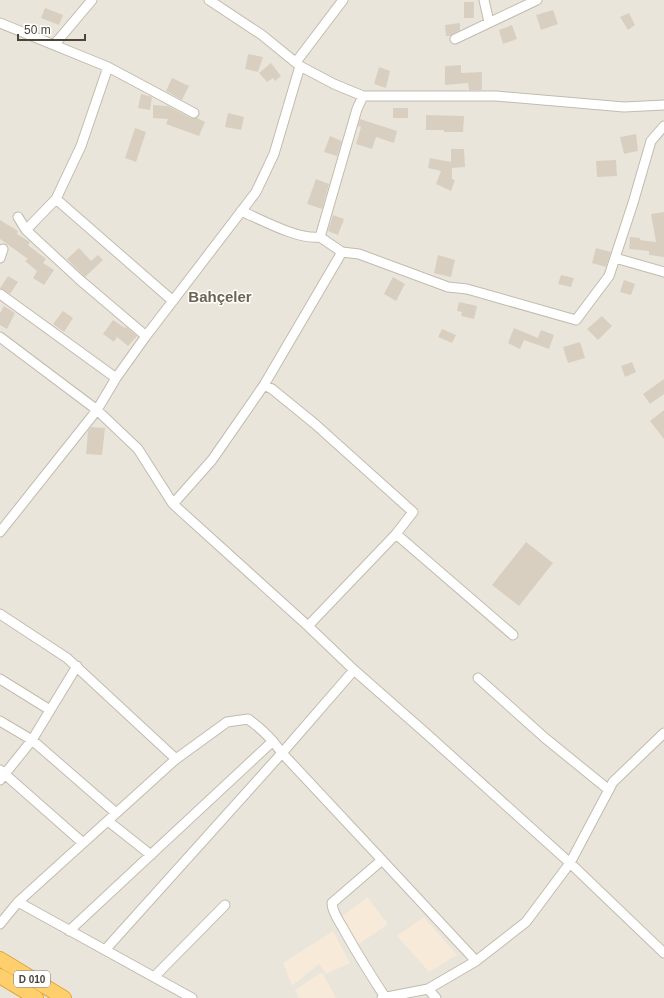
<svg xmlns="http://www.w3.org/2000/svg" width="664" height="998" viewBox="0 0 664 998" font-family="Arial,sans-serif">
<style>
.residential{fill:#eae5da}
.commercial{fill:#f7ead8}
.building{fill:#d8cfc1}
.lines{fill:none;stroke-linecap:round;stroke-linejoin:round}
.minor-casing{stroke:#c2bbae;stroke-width:11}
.highway-casing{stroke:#e0a43c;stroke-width:16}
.minor{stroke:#fff;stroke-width:9}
.highway{stroke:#ffcf6e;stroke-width:14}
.labels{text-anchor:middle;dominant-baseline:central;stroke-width:3;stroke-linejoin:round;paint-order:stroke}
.shield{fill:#fff;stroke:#817c74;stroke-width:1}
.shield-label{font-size:10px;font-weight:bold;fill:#4b4439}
.district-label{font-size:15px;font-weight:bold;fill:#6e6250;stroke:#fff}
</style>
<rect width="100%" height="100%" fill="#f6f3ec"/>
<path class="residential" d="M0 0H664V998H0Z"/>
<path class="commercial" d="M367 897 388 924 359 944 339 919Z
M424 917 457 955 429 972 397 936Z
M333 931 350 963 326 974 319 964 292 986 283 963Z
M322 972 336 998H299L295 990Z"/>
<path class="building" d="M464 2H474V18H464Z
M45 8 63 15 59 25 41 18Z
M553 10 558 24 541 30 536 15Z
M629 13 635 25 628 30 620 17Z
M460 23V30L450 36H446L445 25Z
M512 25 517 39 503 44 499 30Z
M248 54 263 57 258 72 245 69Z
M271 63 281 76 275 81 273 78 267 82 259 73Z
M461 65V73L482 72V90H469L468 83 445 85V66Z
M379 67 390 71 386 88 374 84Z
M172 78 189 86 182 100 166 91Z
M141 94 152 97 150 110 138 108Z
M153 105 168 106 191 118H197L205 122 199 136 166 124 168 119 153 118Z
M393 108H408V118H393Z
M228 113 244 117 241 130 225 127Z
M426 115 464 116 463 132H444V130H426Z
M360 119 397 131 394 143 376 137 372 149 356 144 361 127 358 126Z
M135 128 146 132 136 162 125 158Z
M636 134 638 151 624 154 620 137Z
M330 136 342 141 337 156 324 152Z
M451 149H464L465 167 452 168V179L455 180 451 191 436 184 441 171 428 168 430 158 451 162Z
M616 160 617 176 597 177 596 161Z
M316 179 329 184 322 209 307 204Z
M664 212V257L649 255V251L629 249 630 237 640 238V240L656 242 651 214Z
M333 215 344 219 338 235 328 231Z
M0 220 18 231 17 234 30 242 28 245 46 259 43 263 54 270 44 285 33 278 37 271 25 261 28 259 0 239Z
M79 248 91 261 98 255 103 260 85 277 67 259Z
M596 248 611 252 606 267 592 263Z
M438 255 455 260 451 277 434 273Z
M561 275 574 278 571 287 558 284Z
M8 276 18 282 10 294 0 288Z
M393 277 405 284 396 301 384 294Z
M624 280 635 284 631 295 620 292Z
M459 302 477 306 474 319 461 316 462 312 457 311Z
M4 306 15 313 7 329 0 325V313Z
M63 311 73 318 64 332 53 324Z
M602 316 612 326 598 340 587 329Z
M113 320 125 328 126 327 137 336 128 346 117 337 114 342 103 334Z
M514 328 538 338 541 330 554 335 549 349 524 340 520 349 508 343Z
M442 329 456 335 452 343 438 337Z
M580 342 585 358 568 363 563 347Z
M632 362 636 372 625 377 621 366Z
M664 379V394L650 404 643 394Z
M664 410V439L650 421Z
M91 427 105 428 102 455 86 454 88 431Z
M526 542 553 563 519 606 492 585Z"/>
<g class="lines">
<g class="minor-casing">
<path id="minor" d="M209 0 262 35 300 66 334 84 363 96H496L624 107 664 105
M484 0 489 22
M0 23 108 67 194 113
M455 39 537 0
M54 45 92 0
M296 62 343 0
M56 199 173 301
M241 211C262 220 298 240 320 237L342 252 359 254 448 287 467 289 576 320 609 276 633 203 651 141 664 126
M18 217 26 230 80 280 146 336
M26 230 56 199 81 146 108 67
M320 237 357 109 363 96
M0 258 3 249
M615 258 664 272
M0 294 116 378
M0 337 97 410 138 449 173 504 308 626 354 670 429 736 570 863 664 953
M264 385 272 389 315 424 413 512 396 534 308 626
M173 504 212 460 264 385 342 252
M0 532 97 410 116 378 146 336 256 192 274 154 300 66
M396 534 513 635
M0 614 67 658 176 759
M478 678 545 738 609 790
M0 679 50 710
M0 721 32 740 116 813
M0 770 83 843
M0 780 32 740 77 666
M108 821 151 855
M382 860 332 903C332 912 339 921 343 928 356 952 370 974 385 997
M18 902 192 998
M0 924 18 902 176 759 227 722 248 719C262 729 272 739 282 753L382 860 476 961
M69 931 273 741
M105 950 282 753 354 670
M154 977 225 905
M428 989 436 998
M382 998 428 989 476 961 526 922 570 863 613 782 664 733"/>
</g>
<g class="highway-casing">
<path id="highway" d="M0 959 64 998
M0 976 36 998"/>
</g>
<use href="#minor" class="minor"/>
<use href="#highway" class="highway"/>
</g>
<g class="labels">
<rect class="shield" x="14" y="971" width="36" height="16" rx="3"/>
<g class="shield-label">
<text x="32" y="979">D 010</text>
</g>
<g class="district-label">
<text x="220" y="296">Bahçeler</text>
</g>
</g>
<path d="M18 34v6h67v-6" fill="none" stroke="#4b4439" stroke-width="2"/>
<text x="24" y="34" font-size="12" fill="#4b4439" stroke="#ffffff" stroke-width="3" paint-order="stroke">50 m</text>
</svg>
